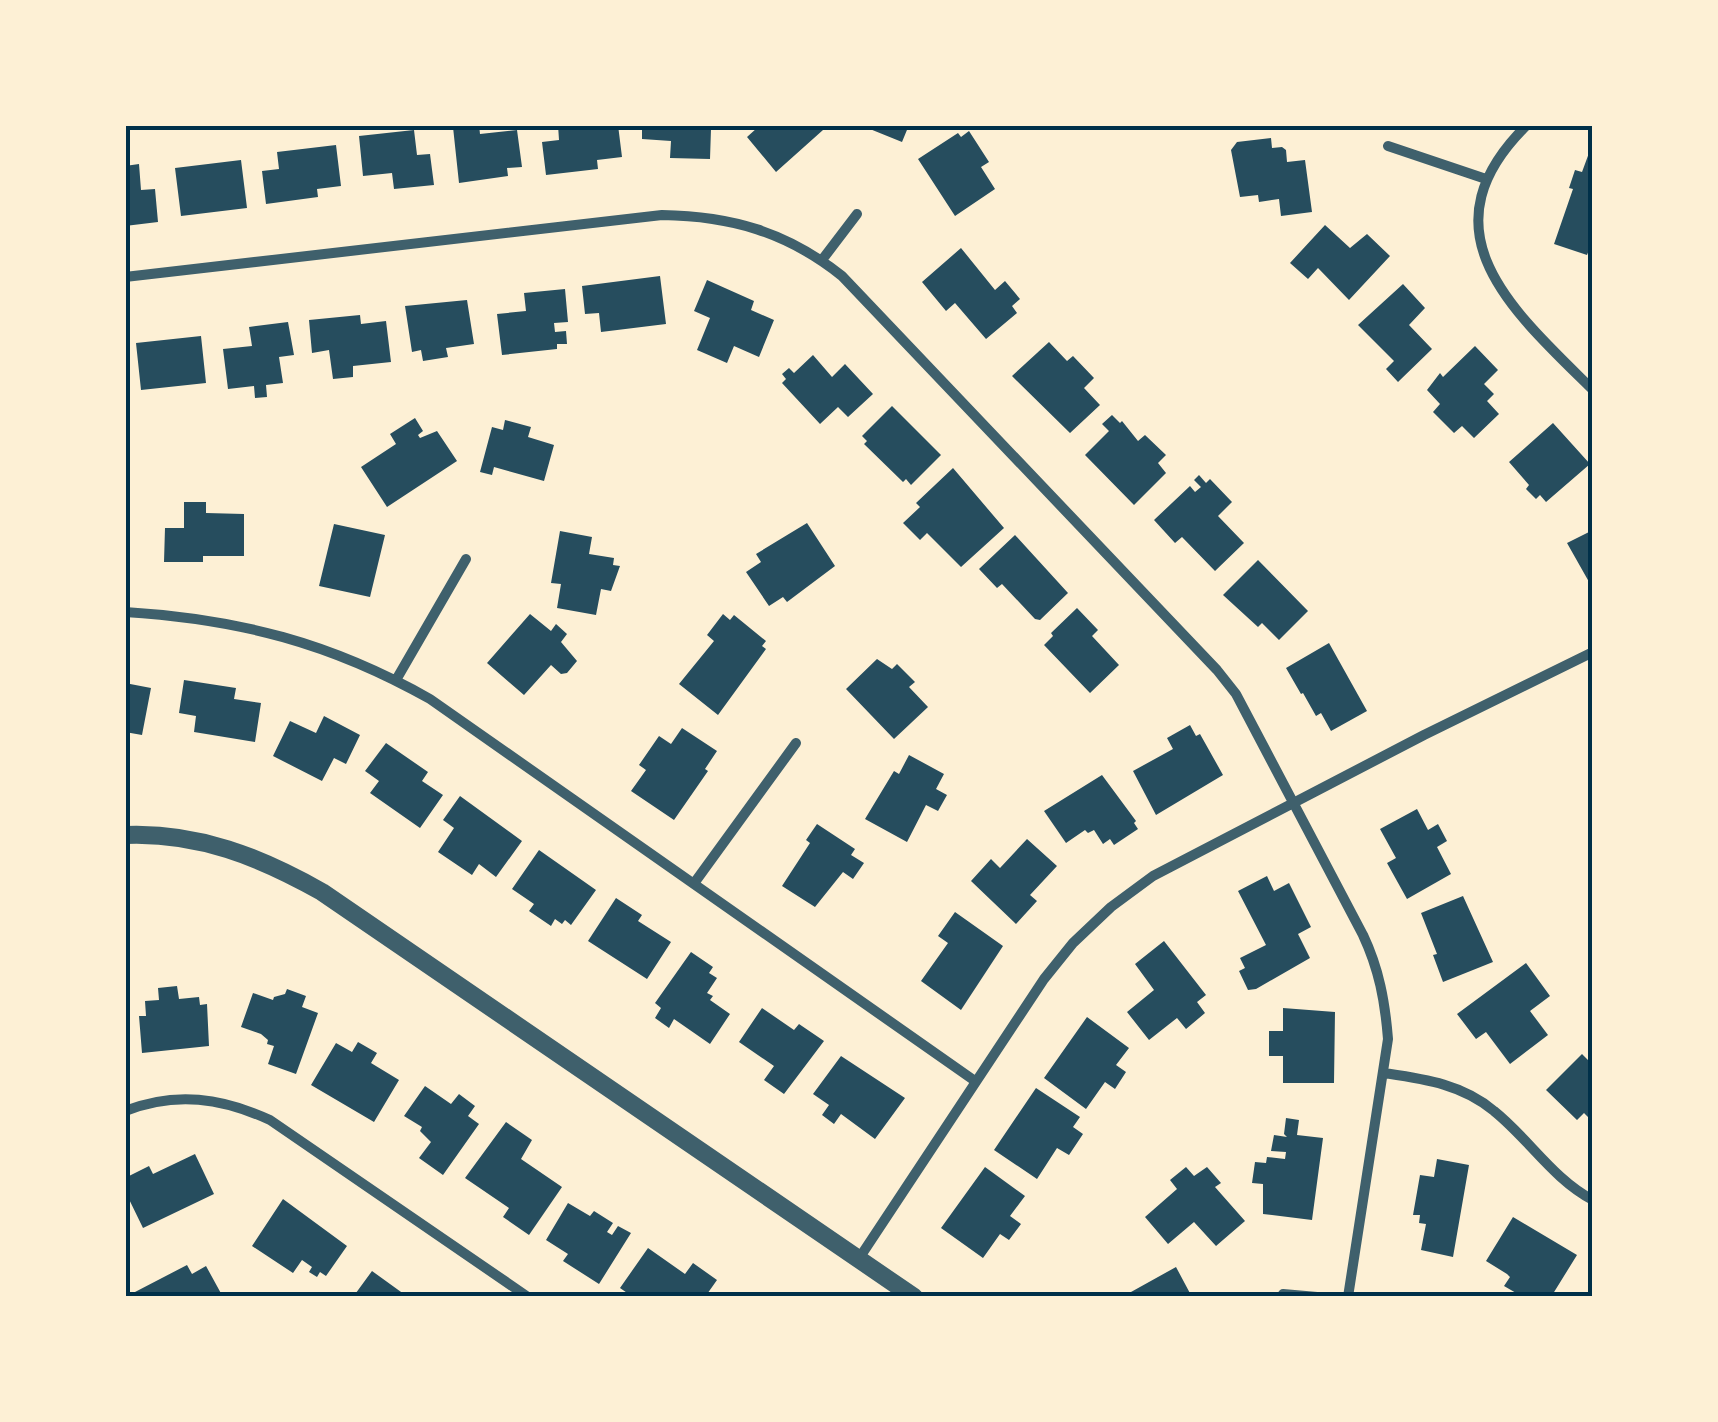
<svg xmlns="http://www.w3.org/2000/svg" width="1718" height="1422" viewBox="0 0 1718 1422" font-family="'Source Sans 3',sans-serif">
<style>
.building{fill:#264d5e}
.lines{fill:none;stroke-linecap:round;stroke-linejoin:round}
.minor{stroke:#3f606c;stroke-width:10}
.tertiary{stroke:#3f606c;stroke-width:18}
.neatline{fill:none;stroke:#003049;stroke-width:4}
</style>
<rect width="100%" height="100%" fill="#fdf0d5"/>
<path class="building" d="M468 125H479L480 134 517 130 522 167 507 168 508 176 459 183 453 127Z
M558 125H618L622 157 597 160 598 169 546 175 542 142 559 140Z
M642 125H699V128L711 129 710 159 670 158 671 141 642 139Z
M755 125H819L823 130 776 172 747 137 757 128Z
M860 125H909L902 142Z
M414 130 417 155 430 154 434 185 394 189 392 173 363 176 359 136Z
M969 131 989 162 981 167 995 189 955 216 918 159 958 133 961 137Z
M1271 138 1272 148 1282 147 1286 150 1287 162 1305 160 1312 212 1281 216 1279 199 1259 202 1258 195 1240 197 1231 150 1237 142Z
M336 145 341 186 317 189 318 197 266 204 262 171 279 169 277 152Z
M1589 153 1593 155V240L1587 255 1554 244 1573 189 1569 188 1575 170 1582 172Z
M241 160 247 208 181 216 175 168Z
M139 164 141 190 155 189 158 222 125 226V166Z
M1325 225 1350 248 1367 234 1390 256 1349 300 1318 268 1308 279 1290 263Z
M961 248 995 290 1005 281 1020 299 1012 306 1017 313 986 339 955 303 946 311 922 282Z
M660 276 666 324 601 332 599 313 585 314 582 286Z
M707 280 754 301 751 310 774 320 759 357 734 346 727 363 697 350 710 318 694 311Z
M1403 284 1425 308 1409 325 1432 349 1398 382 1386 369 1394 361 1358 325Z
M565 289 568 322 554 323 555 332 566 331 567 344H557V349L502 355 497 314 526 311 524 293Z
M467 300 474 344 446 348 448 357 423 361 421 350 412 352 405 306Z
M360 315 361 324 386 321 391 362 353 366V377L333 379 329 350 312 353 309 320Z
M288 322 294 355 279 357 283 383 266 385 267 397 255 398 254 386 228 389 223 349 252 346 249 327Z
M201 336 206 383 141 390 136 343Z
M1049 342 1067 361 1073 356 1094 378 1084 388 1100 405 1070 433 1012 376Z
M1475 346 1498 370 1484 384 1494 394 1487 401 1499 414 1474 438 1462 426 1454 433 1433 412 1440 404 1427 390 1440 373 1443 377Z
M813 355 832 377 845 364 873 394 848 417 838 407 820 424 782 383 786 379 782 374 789 368 794 373Z
M892 406 941 455 911 485 906 479 903 482 864 444 867 441 862 436Z
M1112 415 1120 423 1122 421 1138 441 1145 435 1166 455 1158 463 1166 473 1134 505 1085 455 1109 431 1102 424Z
M415 418 423 431 418 435 420 438 437 431 457 461 387 507 361 467 396 444 390 434Z
M505 420 531 427 528 437 554 445 544 481 494 467 492 475 480 472 492 427 503 430Z
M1553 423 1590 464 1546 502 1540 495 1536 499 1526 489 1529 485 1509 462Z
M953 468 1004 528 961 567 927 533 920 540 903 523 920 507 916 503Z
M1199 475 1206 483 1210 479 1232 502 1218 516 1244 543 1215 571 1182 537 1175 543 1154 520 1190 486 1195 492 1201 487 1194 480Z
M184 502H206V513L244 514V556H203V562H164L165 528H184Z
M807 523 835 566 787 602 783 597 769 606 746 572 761 562 756 554Z
M334 524 385 535 370 597 319 586Z
M1593 530V589L1567 543Z
M560 531 592 537 589 554 614 558 613 565 620 566 611 591 601 589 596 615 557 608 561 584 551 583Z
M1015 535 1068 593 1040 620 1035 619 1002 584 997 588 979 569Z
M1258 560 1308 611 1279 640 1262 623 1258 627 1223 595Z
M1077 608 1098 630 1092 636 1119 665 1090 693 1044 645 1053 636 1051 633Z
M530 614 551 631 556 624 567 634 561 642 577 661 567 673 561 674 551 665 524 695 487 663Z
M723 614 730 620 734 615 766 641 762 646 766 649 718 715 679 684 714 641 707 635Z
M1329 643 1367 711 1331 731 1321 713 1316 716 1303 693 1301 694 1286 668Z
M877 659 892 669 897 664 915 682 909 687 928 707 894 739 846 689Z
M184 680 236 688 234 699 261 703 255 742 194 732 196 716 179 713Z
M125 683 151 688 142 735 125 732Z
M324 716 360 735 346 764 334 758 322 781 273 756 290 721 316 733Z
M1190 725 1196 736 1200 734 1223 775 1156 815 1133 771 1173 749 1167 738Z
M682 728 717 751 705 769 708 771 674 820 631 791 646 770 639 765 659 736 671 744Z
M386 743 428 772 422 781 443 795 420 828 370 793 379 781 365 771Z
M909 755 944 774 936 789 947 795 938 811 926 805 907 842 865 819 894 771 899 774Z
M1102 775 1136 821 1134 823 1138 829 1114 845 1110 839 1103 844 1094 830 1088 833 1085 830 1066 843 1044 811Z
M460 796 522 841 496 877 479 864 472 875 438 852 454 828 443 820Z
M1417 809 1428 830 1438 824 1447 841 1437 847 1451 874 1407 899 1387 863 1396 858 1380 829Z
M817 824 855 849 851 855 864 863 853 879 843 872 815 907 782 886 810 843 806 840Z
M1027 839 1057 866 1030 895 1037 901 1016 924 971 881 991 859 1000 868Z
M539 850 596 890 571 925 565 920 562 924 555 919 551 926 529 911 534 904 512 889Z
M1267 876 1274 891 1289 883 1311 927 1298 934 1310 958 1256 989 1248 990 1239 971 1245 968 1240 958 1266 945 1238 891Z
M1463 896 1493 962 1443 982 1433 955 1437 954 1421 913Z
M616 898 642 915 638 921 671 942 647 979 588 941Z
M955 912 1003 946 961 1010 921 981 948 943 938 936Z
M1164 941 1206 995 1197 1002 1205 1013 1186 1029 1177 1018 1149 1040 1127 1012 1154 990 1135 964Z
M691 952 713 967 709 973 717 978 707 993 713 996 710 1000 730 1014 710 1044 674 1019 669 1028 655 1018 661 1008 655 1003Z
M1526 963 1550 996 1530 1011 1548 1035 1510 1064 1486 1032 1476 1039 1457 1014Z
M177 986 179 999 199 997 200 1005 207 1004 209 1046 142 1053 139 1016H146L145 1001 159 1000 158 988Z
M287 989 306 996 302 1007 318 1013 296 1074 268 1064 274 1046 267 1044 268 1040 261 1034 241 1027 253 993 273 1000 274 997 285 994Z
M762 1008 794 1030 799 1024 824 1041 784 1094 764 1080 774 1066 739 1042Z
M1283 1008 1335 1012 1334 1083H1283V1056H1269V1031H1283Z
M1087 1017 1129 1048 1116 1065 1126 1072 1115 1089 1105 1082 1086 1109 1044 1078Z
M358 1042 377 1053 371 1063 399 1080 374 1122 311 1085 336 1043 352 1052Z
M1582 1054 1593 1065V1122L1584 1113 1577 1120 1546 1090Z
M841 1056 905 1098 875 1139 841 1114 834 1124 822 1115 829 1105 813 1094Z
M425 1086 451 1104 459 1094 475 1106 468 1116 479 1124 443 1175 419 1158 431 1142 420 1131 422 1127 404 1116Z
M1036 1088 1080 1117 1073 1127 1083 1134 1069 1155 1057 1148 1037 1179 994 1150Z
M1286 1118 1299 1120 1297 1135 1323 1138 1312 1220 1263 1214V1184L1252 1183 1255 1162 1266 1163 1267 1157 1285 1159 1286 1152 1271 1151 1274 1135 1287 1137 1284 1134Z
M506 1122 532 1140 521 1159 562 1187 529 1235 503 1217 509 1208 465 1178Z
M195 1154 214 1194 143 1228 125 1191V1178L149 1166 153 1174Z
M1437 1159 1469 1165 1453 1257 1421 1250 1426 1224 1419 1223 1420 1215H1413L1420 1175 1434 1177Z
M985 1167 1025 1196 1010 1216 1021 1224 1009 1240 1000 1234 983 1258 941 1228Z
M1186 1167 1194 1176 1207 1167 1221 1183 1215 1187 1245 1221 1216 1246 1194 1222 1168 1244 1145 1217 1177 1189 1170 1180Z
M283 1199 347 1246 326 1276 320 1272 317 1277 309 1272 312 1267 302 1260 293 1273 252 1246Z
M568 1203 590 1216 594 1211 613 1223 607 1232 612 1235 618 1226 631 1233 599 1284 563 1261 568 1254 546 1240Z
M1513 1217 1577 1255 1551 1297H1523L1504 1286 1510 1277 1507 1274 1486 1261Z
M648 1248 685 1274 693 1263 717 1280 705 1297H633L620 1288Z
M187 1265 192 1274 206 1266 223 1297H138L135 1292Z
M1176 1267 1192 1297H1134L1131 1292Z
M372 1271 408 1297H353Z"/>
<g class="lines">
<path class="minor" d="M1527 125C1419 231 1513 311 1593 390
M1388 146 1486 179
M822 260 857 214
M125 277 662 215C731 216 787 232 842 276L1217 670 1236 694 1363 935C1379 969 1385 1001 1388 1039L1348 1297
M125 612C239 619 331 643 430 699L975 1081
M396 680 466 559
M695 882 796 743
M1384 1073C1424 1079 1462 1084 1494 1111 1529 1139 1553 1179 1593 1200
M125 1111C176 1091 222 1098 270 1120L528 1297
M858 1260 1044 979 1073 943 1111 907 1153 876 1424 735 1593 652
M1283 1294 1317 1297"/>
<path class="tertiary" d="M125 835C198 832 260 857 322 892L914 1297"/>
</g>
<rect width="1718" height="1422" fill="none" stroke="#fdf0d5" stroke-width="255"/>
<rect x="128" y="128" width="1462" height="1166" class="neatline"/>
</svg>
